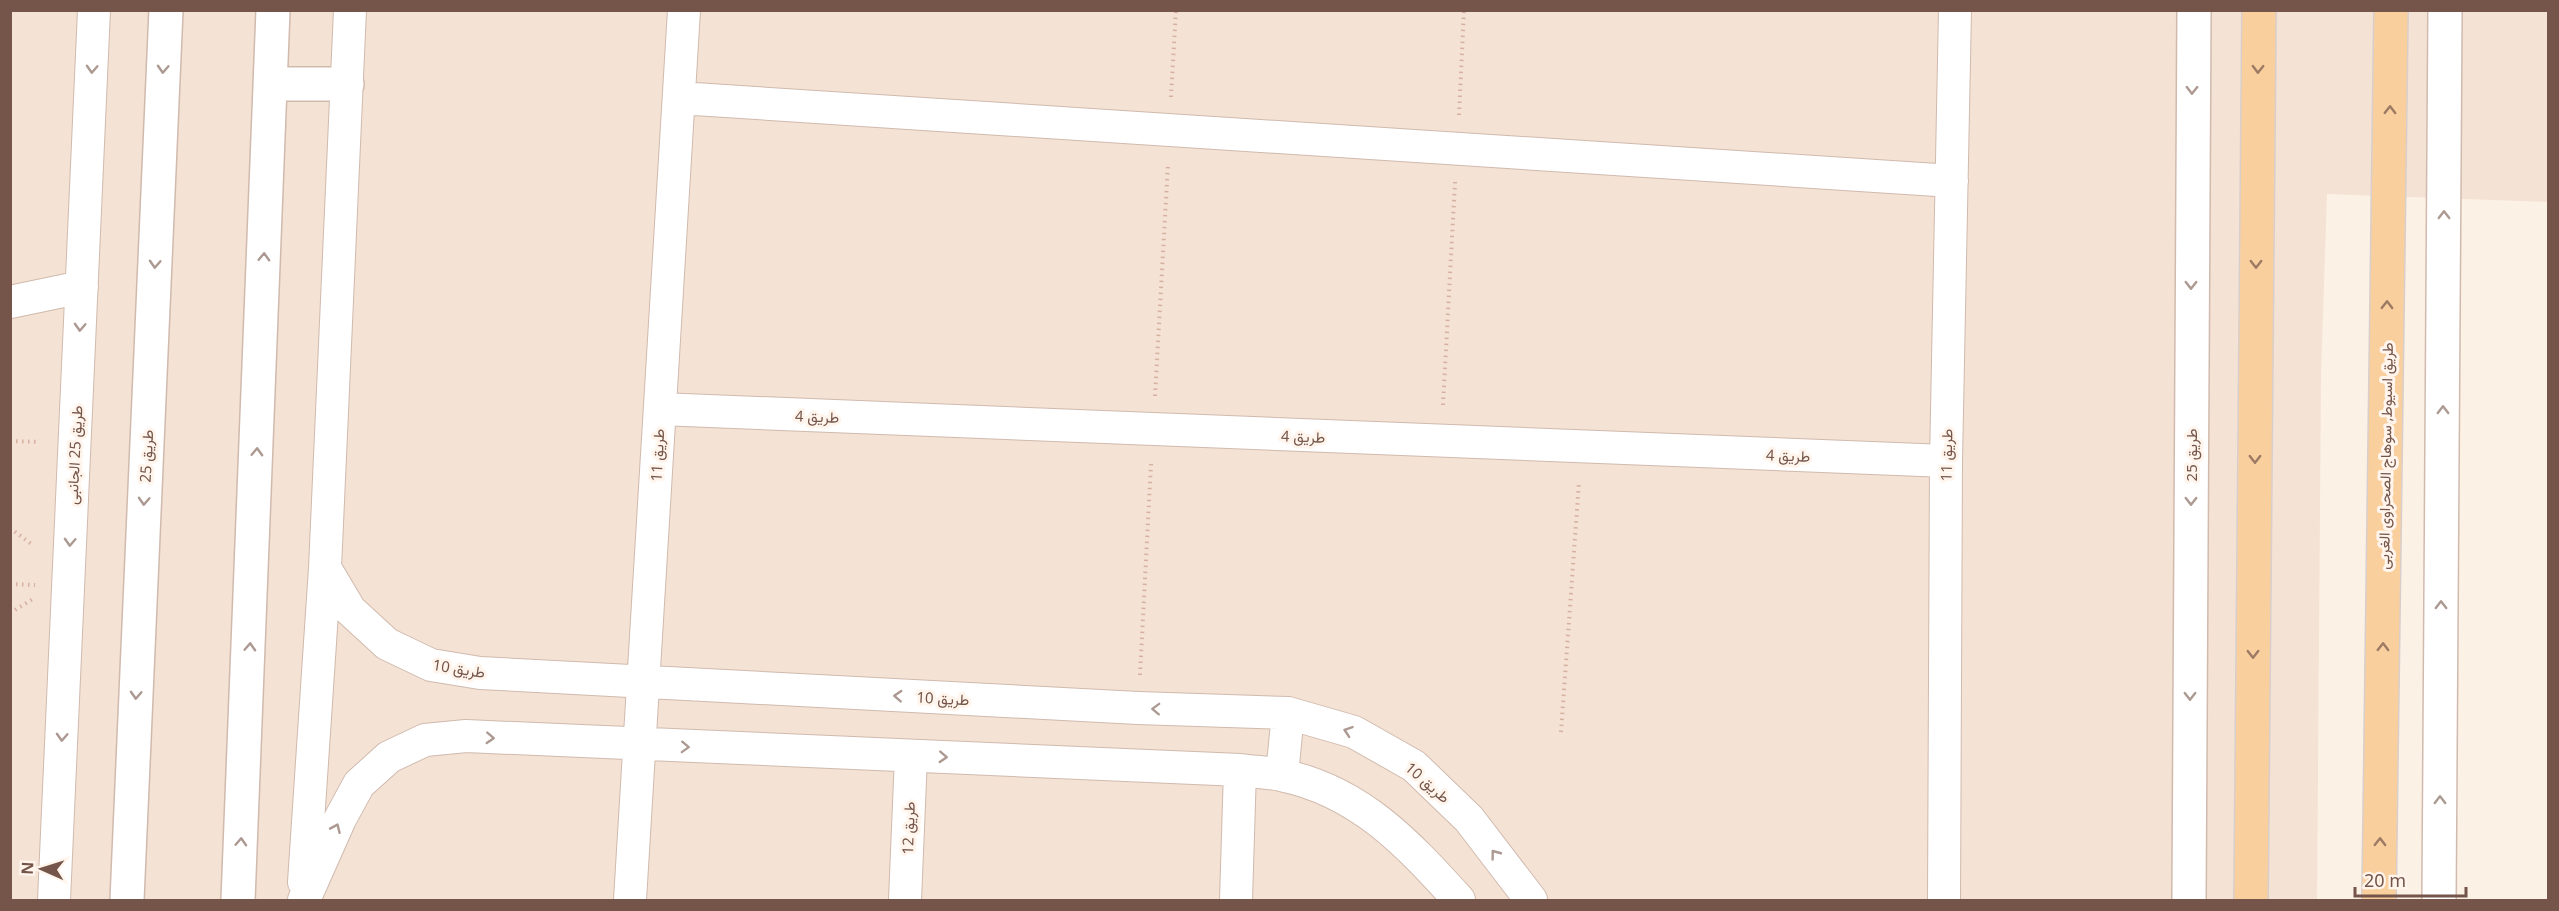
<svg xmlns="http://www.w3.org/2000/svg" width="2559" height="911" viewBox="0 0 2559 911" font-family="'Noto Sans',Vazirmatn,sans-serif">
<style>
.residential{fill:#f4e2d4}
.lines{fill:none;stroke-linecap:round;stroke-linejoin:round}
.minor-casing{stroke:#d0baae;stroke-width:34}
.tertiary-casing{stroke:#d0baae;stroke-width:36}
.primary-casing{stroke:#d8cfcc;stroke-width:36}
.path{stroke:#d6b0a0;stroke-width:4;stroke-dasharray:1.5 4.5;stroke-linecap:butt}
.minor{stroke:#fff;stroke-width:32}
.tertiary{stroke:#fff;stroke-width:33}
.primary{stroke:#facf9e;stroke-width:33}
.oneway{stroke:#ac9992}
.oneway2{stroke:#9d7a63}
.labels{text-anchor:middle;dominant-baseline:central;stroke-width:6;stroke-linejoin:round;paint-order:stroke}
.street-label{font-size:15px;fill:#75554a;stroke:#fff5ec}
</style>
<rect width="100%" height="100%" fill="#fcf1e5"/>
<path class="residential" d="M10 11H2548V202L2327 194 2321 374 2317 900H11Z"/>
<g class="lines">
<g class="minor-casing">
<path id="minor" d="M679 98 1952 181
M10 302 82 287
M660 409 1946 461
M325 568 350 610 387 644 431 665 480 673 1138 708 1288 713 1354 732 1414 766 1469 819 1531 900
M1282 775 1288 713
M304 882 325 568 350 10
M54 900 94 10
M304 900 340 819 359 784 389 757 425 740 466 736 1240 770C1254 772 1268 772 1281 775 1360 791 1408 844 1459 900
M630 900 684 10
M905 900 911 756
M1236 900 1240 770
M1944 900 1946 461 1955 10"/>
</g>
<g class="tertiary-casing">
<path id="tertiary" d="M270 84H347
M127 900 166 10
M238 900 273 10
M2189 900 2194 10
M2439 900 2445 10"/>
</g>
<g class="primary-casing">
<path id="primary" d="M2251 900 2259 10
M2379 900 2391 10"/>
</g>
<path class="path" d="M1171 97 1176 10
M1459 115 1464 10
M1155 396 1168 164
M1443 405 1455 182
M10 441 40 442
M10 528 34 546
M10 584 35 585
M10 613 33 599
M1140 675 1151 464
M1561 732 1579 482"/>
<use href="#minor" class="minor"/>
<use href="#tertiary" class="tertiary"/>
<use href="#primary" class="primary"/>
</g>
<defs><path id="oneway-chevron" d="M-2-3.5L2.5 0L-2 3.5" fill="none" stroke-width="1.6" stroke-linecap="round" stroke-linejoin="round" transform="scale(1.5)"/></defs>
<g class="oneway">
<use href="#oneway-chevron" transform="translate(92 69) rotate(93)"/>
<use href="#oneway-chevron" transform="translate(163 69) rotate(93)"/>
<use href="#oneway-chevron" transform="translate(2192 90) rotate(91)"/>
<use href="#oneway-chevron" transform="translate(2444 215) rotate(-90)"/>
<use href="#oneway-chevron" transform="translate(264 257) rotate(-88)"/>
<use href="#oneway-chevron" transform="translate(155 264) rotate(93)"/>
<use href="#oneway-chevron" transform="translate(2191 285) rotate(90)"/>
<use href="#oneway-chevron" transform="translate(80 327) rotate(93)"/>
<use href="#oneway-chevron" transform="translate(2443 410) rotate(-90)"/>
<use href="#oneway-chevron" transform="translate(257 452) rotate(-88)"/>
<use href="#oneway-chevron" transform="translate(144 501) rotate(93)"/>
<use href="#oneway-chevron" transform="translate(2191 501) rotate(90)"/>
<use href="#oneway-chevron" transform="translate(70 542) rotate(93)"/>
<use href="#oneway-chevron" transform="translate(2441 605) rotate(-90)"/>
<use href="#oneway-chevron" transform="translate(250 647) rotate(-87)"/>
<use href="#oneway-chevron" transform="translate(136 695) rotate(93)"/>
<use href="#oneway-chevron" transform="translate(898 696) rotate(-177)"/>
<use href="#oneway-chevron" transform="translate(2190 696) rotate(90)"/>
<use href="#oneway-chevron" transform="translate(1156 709) rotate(-178)"/>
<use href="#oneway-chevron" transform="translate(1348 731) rotate(-161)"/>
<use href="#oneway-chevron" transform="translate(62 737) rotate(93)"/>
<use href="#oneway-chevron" transform="translate(490 738) rotate(3)"/>
<use href="#oneway-chevron" transform="translate(685 747) rotate(2)"/>
<use href="#oneway-chevron" transform="translate(943 757) rotate(3)"/>
<use href="#oneway-chevron" transform="translate(2440 800) rotate(-90)"/>
<use href="#oneway-chevron" transform="translate(336 828) rotate(-66)"/>
<use href="#oneway-chevron" transform="translate(241 842) rotate(-87)"/>
<use href="#oneway-chevron" transform="translate(1495 854) rotate(-127)"/>
</g>
<g class="oneway2">
<use href="#oneway-chevron" transform="translate(2258 69) rotate(91)"/>
<use href="#oneway-chevron" transform="translate(2390 110) rotate(-89)"/>
<use href="#oneway-chevron" transform="translate(2256 264) rotate(90)"/>
<use href="#oneway-chevron" transform="translate(2387 305) rotate(-89)"/>
<use href="#oneway-chevron" transform="translate(2255 459) rotate(90)"/>
<use href="#oneway-chevron" transform="translate(2383 647) rotate(-89)"/>
<use href="#oneway-chevron" transform="translate(2253 654) rotate(90)"/>
<use href="#oneway-chevron" transform="translate(2380 842) rotate(-89)"/>
</g>
<g class="labels">
<g class="street-label">
<text transform="translate(817 416) rotate(2)">طريق 4</text>
<text transform="translate(1303 436) rotate(2)">طريق 4</text>
<text transform="translate(74 455) rotate(-87)">طريق 25 الجانبى</text>
<text transform="translate(657 455) rotate(-87)">طريق 11</text>
<text transform="translate(1788 455) rotate(2)">طريق 4</text>
<text transform="translate(1946 455) rotate(-89)">طريق 11</text>
<text transform="translate(2191 455) rotate(-90)">طريق 25</text>
<text transform="translate(146 456) rotate(-87)">طريق 25</text>
<text transform="translate(2385 456) rotate(-89)">طريق اسيوط, سوهاج الصحراوى الغربى</text>
<text transform="translate(459 668) rotate(9)">طريق 10</text>
<text transform="translate(943 698) rotate(3)">طريق 10</text>
<text transform="translate(1428 782) rotate(41)">طريق 10</text>
<text transform="translate(908 828) rotate(-88)">طريق 12</text>
</g>
</g>
<rect width="2559" height="911" fill="none" stroke="#75554a" stroke-width="24"/>
<g transform="translate(42 869) rotate(273)" stroke="#fff5ec" stroke-width="4.5" paint-order="stroke">
<path d="M0-4.5L10 22L0 15L-10 22Z" fill="#75554a"/>
<text y="-9" font-size="16" font-weight="bold" text-anchor="middle" fill="#75554a">N</text>
</g>
<path d="M2355 887v9h111v-9" fill="none" stroke="#75554a" stroke-width="3"/>
<text x="2364" y="887" font-size="18" fill="#75554a" stroke="#fff5ec" stroke-width="4.5" paint-order="stroke">20 m</text>
</svg>
